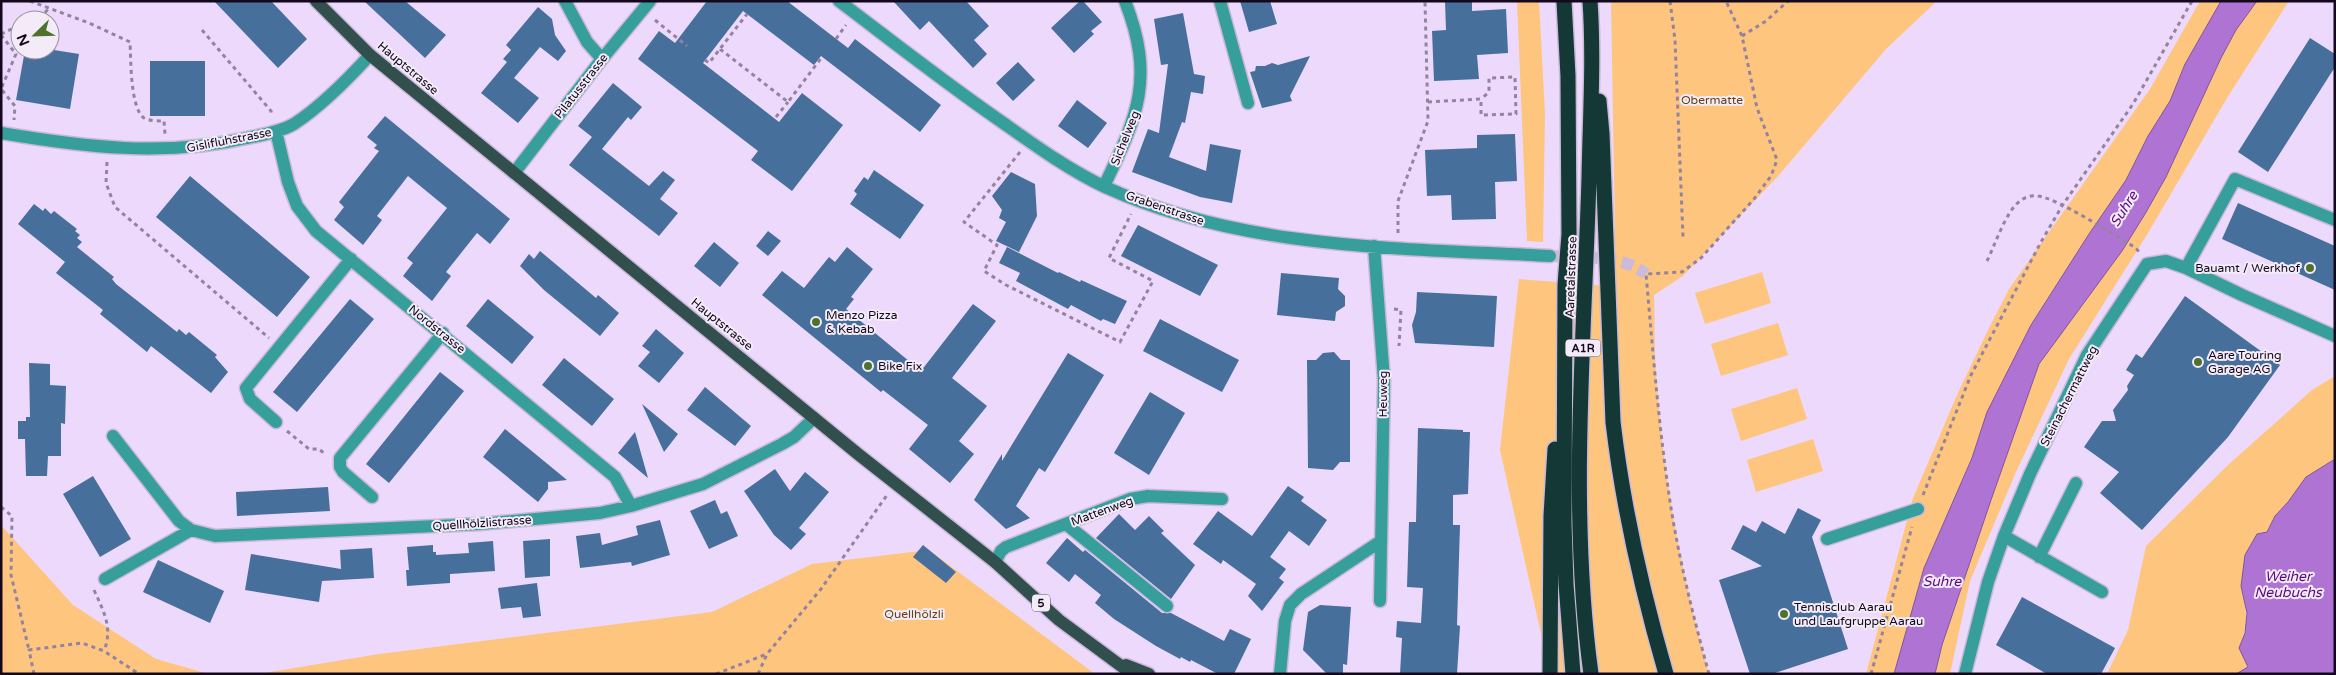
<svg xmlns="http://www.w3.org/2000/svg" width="2336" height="675" viewBox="0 0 2336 675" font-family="'Varela Round',sans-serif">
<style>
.green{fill:#fec57f}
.water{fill:#af74d3;stroke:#80549c}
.building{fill:#466f9c}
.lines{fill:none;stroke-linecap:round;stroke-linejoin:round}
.minor-tunnel{stroke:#ccbada;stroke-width:12;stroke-dasharray:12 6;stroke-linecap:butt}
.minor-casing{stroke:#cab8d7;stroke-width:15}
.major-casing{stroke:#cab8d7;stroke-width:15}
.highway-casing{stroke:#cab8d7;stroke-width:18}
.path{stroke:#94839f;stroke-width:3;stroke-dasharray:4 4;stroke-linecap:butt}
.minor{stroke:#379f9b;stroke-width:12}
.major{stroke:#314f4d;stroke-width:12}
.highway{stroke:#133836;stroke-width:15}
.poi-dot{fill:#4e722b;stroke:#f3ecf8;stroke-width:2}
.labels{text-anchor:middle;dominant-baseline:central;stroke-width:4;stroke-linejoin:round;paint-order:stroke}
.shield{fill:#f3ecf8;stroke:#574c5e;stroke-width:1}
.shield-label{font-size:11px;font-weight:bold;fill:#14081c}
.street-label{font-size:12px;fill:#14081c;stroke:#f3ecf8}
.park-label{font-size:12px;fill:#624319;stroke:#f3ecf8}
.poi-label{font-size:12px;fill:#14081c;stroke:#f3ecf8;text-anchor:start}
.water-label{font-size:14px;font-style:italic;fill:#5e0a82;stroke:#f3ecf8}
</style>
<rect width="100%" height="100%" fill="#edd9fb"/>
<path class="green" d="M1517 1H1539L1545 114 1543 242 1527 241Z
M1611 1H1937L1886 49 1779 175 1683 276 1654 295C1655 325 1654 356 1657 386 1664 484 1683 580 1709 674H1550L1500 450 1519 279 1610 286 1615 230Z
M2200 1H2221L2185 64 2170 101 2148 136 2126 180 2089 234 2031 325 1987 412 1972 458 1924 568 1894 674H1866L1913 498 1957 395 1989 328 2009 289 2150 89Z
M2257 1H2289L2227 98 2148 233 2069 359 2016 472 1970 581 1950 674H1935L1942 645 1991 500 2039 364 2122 251 2145 214 2166 177 2221 58 2236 30Z
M1762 272 1771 303 1705 324 1695 293Z
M1778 323 1788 355 1721 376 1711 344Z
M2335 376V459L2306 477 2288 502 2275 516 2241 586C2247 611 2249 623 2239 648L2248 667 2236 674H2107L2128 630 2146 546 2228 465 2312 390Z
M1797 388 1807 419 1741 441 1731 409Z
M1813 439 1823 471 1756 492 1747 460Z
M1 525 73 605 156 659 209 674H1Z
M929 550 1095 674H258L379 654 712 612 812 564Z"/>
<path class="water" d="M2221 1H2257L2236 30 2221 58 2166 177 2145 214 2122 251 2039 364 1991 500 1942 645 1935 674H1894L1924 568 1972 458 1987 412 2031 325 2089 234 2126 180 2148 136 2170 101 2185 64Z
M2335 459V674H2236L2248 667 2239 648 2245 633 2247 613 2241 586 2245 555 2257 534 2267 532 2275 516 2288 502 2306 477Z"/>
<path class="building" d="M214 1H271L307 39 278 68Z
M364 1H405L446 35 425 58Z
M707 1H787L848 48 855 39 941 105 920 132 821 56 814 65 743 11 703 63 779 122 802 93 843 125 792 191 751 160 758 151 638 59 659 31 675 43Z
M893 1H966L989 26 974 40 987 54 973 68 929 21 920 30Z
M1080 1H1083L1102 22 1091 31 1094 34 1074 53 1051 28Z
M1240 1H1270L1277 24 1249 32Z
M1445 1H1472V11L1506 9 1508 53 1477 55 1479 79 1434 81 1432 31 1446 30Z
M538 7 552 19 555 35 566 51 558 61 540 47 514 78 539 98 518 123 481 93 507 62 503 59 511 50 506 45Z
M1183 13 1194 74 1205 76 1203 94 1191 92 1185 123 1182 122 1169 157 1206 171 1210 144 1241 150 1232 203 1200 197 1132 172 1148 129 1159 133 1168 64 1161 65 1154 19Z
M2310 38 2335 54V67L2268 172 2238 152Z
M25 50H54L79 54 70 109 16 100Z
M1310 56 1290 96 1292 101 1262 108 1250 72 1255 71 1256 66H1265L1272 63 1278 65Z
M150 61H205V116H150Z
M1018 62 1035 80 1013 101 996 83Z
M613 83 642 107 631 120 628 117 602 149 649 186 663 171 675 180 660 199 678 213 659 236 569 165 592 137 578 126Z
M1077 100 1107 123 1088 148 1058 126Z
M385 116 510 219 490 244 477 233 446 272 451 276 432 301 403 276 413 263 407 258 447 208 408 176 377 216 382 220 363 245 334 220 344 207 339 202 379 151 374 148 377 145 367 137Z
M1515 134 1517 181 1495 182 1496 219 1452 220 1451 195 1427 196 1425 150 1477 148V135Z
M874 170 924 205 900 239 850 204 857 194 854 191 864 177 868 180Z
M1011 172 1035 184 1037 216 1019 252 996 241 1006 222 999 218 1002 210 992 196Z
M190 176 310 277 277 317 156 217Z
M2238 203 2335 246V290L2222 239Z
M34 204 43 211 45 208 51 214 54 211 77 229 75 231 80 235 77 238 82 242 77 247 114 277 112 279 116 284 177 332 179 329 186 335 189 332 217 355 215 357 228 372 211 393 151 346 147 352 100 314 103 310 56 273 65 262 18 224Z
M1138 225 1218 265 1200 296 1121 256Z
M768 231 781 241 768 256 756 246Z
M714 242 739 263 720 287 694 266Z
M847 247 873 269 851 297 854 299 846 309 921 371 973 304 996 321 952 378 987 406 959 441 974 454 950 483 909 449 928 425 883 390 881 392 762 295 782 271 804 288 829 257 835 262Z
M1007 247 1058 273 1059 272 1080 282 1081 280 1127 301 1115 324 1103 319 1101 321 1071 305 1068 309 1016 281 1020 273 999 263Z
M540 251 596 298 598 295 619 313 600 336 544 290 520 266 529 254 534 259Z
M1281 273 1339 278 1338 289 1345 296V306L1336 312 1335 321 1277 315Z
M1417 292 1497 296 1494 347 1415 343 1412 325 1416 312Z
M2185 296 2280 365 2228 437 2142 530 2100 493 2119 472 2084 447 2102 421H2116L2113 410 2128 390 2127 386 2134 375 2126 370 2136 354 2142 358Z
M350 299 374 319 297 412 273 392Z
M488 299 534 337 512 364 466 326Z
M1160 319 1239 360 1222 392 1143 351Z
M656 329 684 353 659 383 638 366 650 352 642 346Z
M1334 352 1341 360H1350V462H1340L1333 470 1308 468 1307 360H1316L1323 353Z
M1068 353 1104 375 1045 472 1039 468 1016 506 1030 518 1006 529 974 500 1002 454V461Z
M564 358 614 399 592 426 542 385Z
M29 363 50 364V385L66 386 65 424 61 423V456H48L47 476H26L25 439H18V421H26V417H30Z
M440 372 464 391 389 483 366 464Z
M705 387 751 426 735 446 687 410Z
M1150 392 1185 413 1149 475 1114 453Z
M642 404 678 434 664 452Z
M1418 428 1463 430V432H1470L1468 494 1453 495V525H1460L1457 625 1460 626 1457 674H1400L1402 638 1396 637 1397 621 1421 623 1423 588 1407 587 1409 522H1416Z
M505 429 567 480 548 482V489L538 502 483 457Z
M635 432 648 478 618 453Z
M775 469 790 491 805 472 829 492 799 528 806 534 791 550 774 535 744 491Z
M93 476 131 539 100 557 63 494Z
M1288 486 1304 497 1301 501 1327 520 1309 546 1289 531 1270 557 1286 569 1279 578 1284 582 1262 611 1248 596 1256 584 1223 560 1221 564 1193 544 1218 511 1252 536Z
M328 487 330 511 237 516 236 492Z
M715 500 721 514 727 511 738 536 709 549 690 511Z
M1798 508 1821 520 1812 537 1848 649 1772 674H1750L1719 580 1762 566 1731 549 1743 525 1756 532 1762 521 1785 534Z
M1119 514 1135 530 1149 516 1164 531 1161 533 1195 565 1171 599 1096 538Z
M660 520 670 555 632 566 631 562 580 568 576 536 600 533 602 545 638 535 636 526Z
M1067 538 1083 552 1085 550 1162 613H1171L1224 641 1230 629 1251 639 1234 674H1218L1191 660 1190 662 1181 657 1180 659 1156 646 1114 619 1095 603 1101 595 1075 574 1069 582 1046 563Z
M550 539V576L525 578 523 541Z
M493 541 495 571 450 574V583L407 586 406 570H409L407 547 433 545V552H436V555L469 553 468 543Z
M923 545 956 572 946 583 913 557Z
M372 548 374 578 322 581 319 602 245 590 251 554 341 569 340 550Z
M158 560 224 591 210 623 143 592Z
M537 583 541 616 523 618 521 607 501 609 498 588Z
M2022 597 2115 648 2101 674H2047L1996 645Z
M1320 605 1351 607 1347 665 1343 664V674L1326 673 1303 650 1308 612Z"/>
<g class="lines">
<path class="minor-tunnel" d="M1550 256C1581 258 1622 254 1646 274"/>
<g class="minor-casing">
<path id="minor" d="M565 1 587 42 602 59
M839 1C892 41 944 82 999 120 1033 144 1067 169 1105 187 1244 250 1401 248 1550 256
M1220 1 1248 103
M276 131 288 182 297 206 316 231 615 477 631 506
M1 133C84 147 164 157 247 138 262 135 280 132 294 124 320 107 349 78 370 55
M514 173 602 59 650 1
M1104 186C1138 116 1155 78 1125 1
M1374 246 1384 380 1380 601
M2186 268 2235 179 2335 220
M276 422 250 399 246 388 351 259
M113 436 179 521 191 530 215 536 480 524 600 513 631 506 703 484 782 444 794 437 814 418
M372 497 343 472 340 467V458L443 333
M1066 524 1167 606
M2004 536 2102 592
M1827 539 1918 509
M2039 557 2076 483
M995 562 1001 551 1006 547 1130 499 1148 496 1222 499
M105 579 191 530
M1280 674 1285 621 1290 605 1301 594 1381 541
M1965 674 1988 582 2004 536 2030 474 2087 355 2147 264 2166 261 2186 268 2242 295 2335 336"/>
</g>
<g class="major-casing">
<path id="major" d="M316 1 370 55 858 454 995 562 1059 620 1132 674
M1126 665 1149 674"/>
</g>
<g class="highway-casing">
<path id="highway" d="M1564 1 1568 76 1569 234 1565 285 1564 523 1566 584 1573 674
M1590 1C1594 60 1590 120 1589 179 1584 342 1569 512 1591 674
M1599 101 1602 134 1613 422C1623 507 1642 591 1666 674
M1550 674 1551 516 1555 449"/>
</g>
<path class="path" d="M30 1 89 23 130 42C131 59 130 108 144 118 149 121 158 121 164 121L165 134
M1670 1 1675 40 1683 237
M31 20 44 14 48 9
M655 20 687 46
M202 30 271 111 272 116
M1 34 20 25
M1 35 16 54 1 89 15 106 14 120
M1742 36 1766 21 1788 1
M836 39 846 25
M720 49 788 102 822 57
M705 60 709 63 747 14
M1428 102 1481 99V115L1516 114 1515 77 1489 78V92L1481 99
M776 117 788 102
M1020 152 964 222 997 245 984 271 1006 285 1120 342 1153 281 1109 258 1131 214
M107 162 106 183 115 207 269 338
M1398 233V201L1428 121 1425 1
M1987 261C1995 245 2006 211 2020 201 2025 197 2032 195 2038 196 2057 198 2116 236 2136 248L2139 252
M1394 309 1401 310 1399 346
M287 431 309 449H319L325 454
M1923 495 1971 375 2041 242 2062 206 2133 104 2192 1
M1 507 12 516 11 575 29 650
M94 590C104 612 113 628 104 651
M34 674 29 650 82 643 104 651 139 674
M716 674 767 654
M758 674 767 654 821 589 887 495
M1709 674C1694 619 1680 564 1671 508 1659 431 1653 352 1646 274L1682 272 1701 258 1754 199 1771 176 1777 160 1757 108 1742 36 1726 1
M1871 674 1912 527"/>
<use href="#minor" class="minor"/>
<use href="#major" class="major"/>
<use href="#highway" class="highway"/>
</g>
<g class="poi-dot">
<circle cx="2310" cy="268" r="5"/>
<circle cx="816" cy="322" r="5"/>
<circle cx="2198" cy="362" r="5"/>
<circle cx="868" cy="366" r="5"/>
<circle cx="1784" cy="614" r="5"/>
</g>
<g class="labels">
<g class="shield">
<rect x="1565.5" y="339.5" width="35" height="17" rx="4"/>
<rect x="1032" y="594.5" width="18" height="17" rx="4"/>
</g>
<g class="shield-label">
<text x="1583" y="348">A1R</text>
<text x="1041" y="603">5</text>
</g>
<g class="street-label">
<text transform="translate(408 68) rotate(40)">Hauptstrasse</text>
<text transform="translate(581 86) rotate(-52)">Pilatusstrasse</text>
<text transform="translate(1125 138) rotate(-68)">Sichelweg</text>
<text transform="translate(229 140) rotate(-11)">Gislifluhstrasse</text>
<text transform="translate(1165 208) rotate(19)">Grabenstrasse</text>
<text transform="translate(1571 277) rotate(-88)">Aaretalstrasse</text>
<text transform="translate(722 324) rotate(39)">Hauptstrasse</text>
<text transform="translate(437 329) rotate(39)">Nordstrasse</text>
<text transform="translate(1383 394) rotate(-90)">Heuweg</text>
<text transform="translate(2069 396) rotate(-63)">Steinachermattweg</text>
<text transform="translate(1102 511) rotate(-20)">Mattenweg</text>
<text transform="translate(482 523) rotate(-4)">Quellhölzlistrasse</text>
</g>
<g class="park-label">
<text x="1712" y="100">Obermatte</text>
<text x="914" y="614">Quellhölzli</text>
</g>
<g class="poi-label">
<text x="2300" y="268" text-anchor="end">Bauamt / Werkhof</text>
<text x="826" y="315">Menzo Pizza<tspan x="826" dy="14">&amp; Kebab</tspan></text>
<text x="2208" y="355">Aare Touring<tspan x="2208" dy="14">Garage AG</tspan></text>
<text x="878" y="366">Bike Fix</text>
<text x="1794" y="607">Tennisclub Aarau<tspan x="1794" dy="14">und Laufgruppe Aarau</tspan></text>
</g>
<g class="water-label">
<text transform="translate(2124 209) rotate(-58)">Suhre</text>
<text x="2288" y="576">Weiher<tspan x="2288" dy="16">Neubuchs</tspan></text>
<text x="1942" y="581">Suhre</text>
</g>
</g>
<rect width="2336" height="675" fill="none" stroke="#14081c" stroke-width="5"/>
<g transform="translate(35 35) rotate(247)"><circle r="24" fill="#f3ecf8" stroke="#9a91a0"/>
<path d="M0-4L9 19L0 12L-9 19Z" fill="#4e722b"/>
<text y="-8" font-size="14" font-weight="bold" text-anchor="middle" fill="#14081c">N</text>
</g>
</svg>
